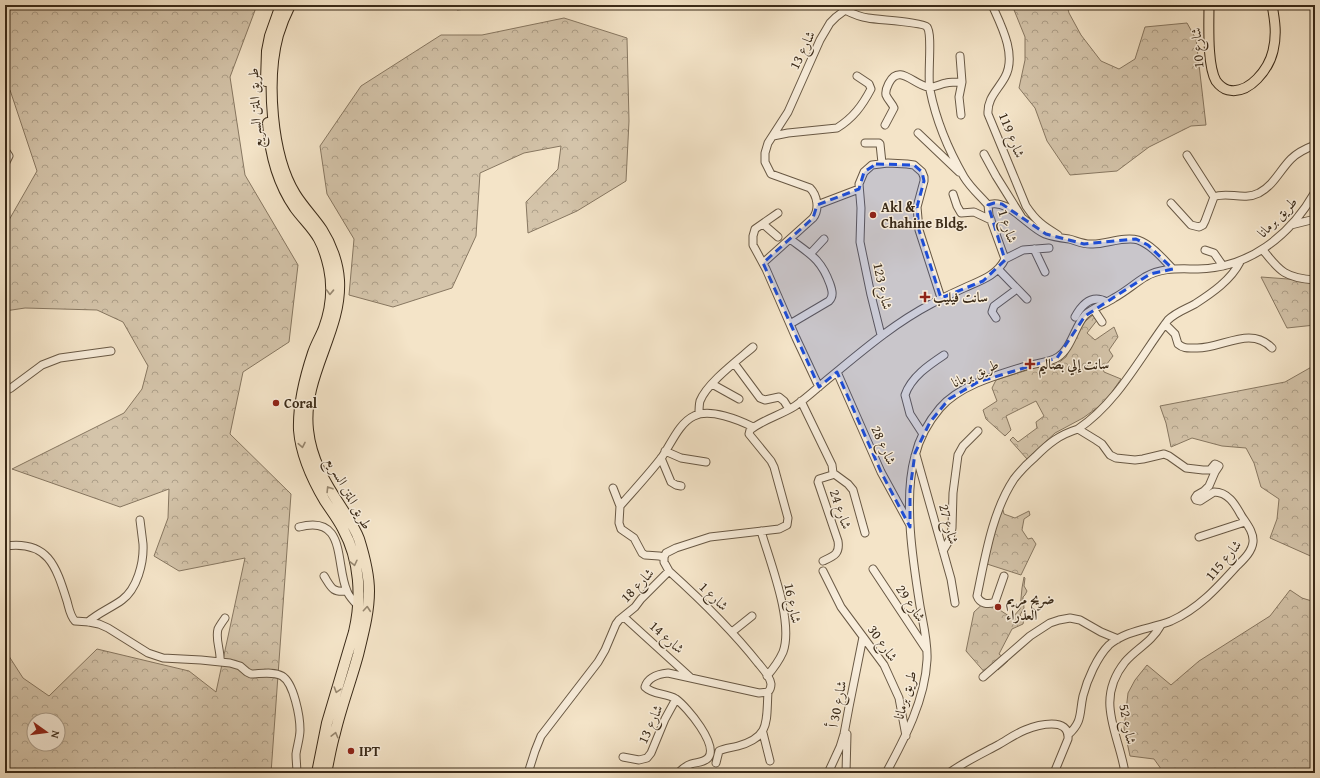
<svg xmlns="http://www.w3.org/2000/svg" width="1320" height="778" viewBox="0 0 1320 778" font-family="'Gentium Book Plus',Amiri,serif">
<style>
.forest{fill:url(#forest-crowns);stroke:#877761;fill-rule:evenodd}
.lines{fill:none;stroke-linecap:round;stroke-linejoin:round}
.minor-casing{stroke:#685844;stroke-width:9}
.major-casing{stroke:#3a2a18;stroke-width:11}
.highway-casing{stroke:#3a2a18;stroke-width:12}
.minor{stroke:#f8eddb;stroke-width:7}
.major{stroke:#f4e4c8;stroke-width:9}
.highway{stroke:#f4e4c8;stroke-width:10}
.oneway{stroke:#978770}
.marked{fill:#1d4ed8;fill-opacity:0.2;stroke:#1d4ed8;stroke-width:3;stroke-dasharray:8 5;stroke-linejoin:round}
.poi-dot{fill:#8f2418;stroke:#f8eddb;stroke-width:1.5}
.labels{text-anchor:middle;dominant-baseline:central;stroke-width:3;stroke-linejoin:round;paint-order:stroke}
.street-label{font-size:14px;fill:#3a2a18;stroke:#f8eddb}
.poi-label{font-size:14px;font-weight:bold;fill:#3a2a18;stroke:#f8eddb;text-anchor:start}
</style>
<defs>
<pattern id="forest-crowns" width="20" height="18" patternUnits="userSpaceOnUse"><rect width="20" height="18" fill="#d4c4aa"/><path d="M2 6a3 3 0 1 1 6 0M12 15a3 3 0 1 1 6 0" fill="none" stroke="#ad9f89"/></pattern>
</defs>
<rect width="100%" height="100%" fill="#f4e4c8"/>
<filter id="stains"><feTurbulence type="fractalNoise" baseFrequency=".005" numOctaves="4"/><feColorMatrix values="0 0 0 0 .2 0 0 0 0 .09 0 0 0 0 .02 0 0 0 .5 -.17"/></filter>
<radialGradient id="worn" r=".72"><stop offset=".6" stop-color="#630" stop-opacity="0"/><stop offset="1" stop-color="#630" stop-opacity=".3"/></radialGradient>
<path class="forest" d="M10 5H257L230 77 245 175 298 265 289 342 243 372 230 434 291 494 271 773H5V650L23 678 49 696 97 649 189 671 216 692 245 558 179 571 154 556 168 518 169 489 120 507 12 469 124 413 142 389 148 366 123 322 97 310 25 308 5 311V227L37 171 10 90 5 86V7ZM34 720H58V744H34Z
M455 5H502L457 10Z
M1012 5H1067L1069 13 1081 35 1101 61 1119 69 1135 59 1145 27 1187 23 1196 39 1206 125 1191 126 1149 147 1117 171 1070 175 1047 141 1035 108 1019 88 1025 60V37Z
M564 18 627 38 629 121 626 181 577 211 528 233 526 202 558 169 561 146 524 153 480 173 476 236 452 288 393 307 349 295 354 239 327 194 320 146 361 86 441 35H482Z
M1261 277 1315 281V325L1287 328Z
M1094 314 1098 319 1087 333 1095 340 1114 327 1118 337 1109 350 1113 356 1103 369 1104 372 1121 379 1105 402 1083 418 1055 433 1027 459 1010 440 1013 437 1018 442 1037 428 1036 422 1044 416 1036 401 1006 416 1011 430 1005 436 986 419 983 410 997 401 992 388 996 380 1037 367 1057 364 1066 357 1081 325Z
M1315 365V558L1270 538 1277 519 1279 499 1261 487 1254 463 1246 448 1222 446 1192 438 1171 447 1166 423 1160 406 1285 382Z
M1000 508 1003 510 1004 514 1015 518 1029 511 1030 515 1024 519 1022 530 1028 539 1032 538 1036 544 1021 575 987 564Z
M1024 577 1025 578 1024 586 1027 591 1025 595 1023 597 1024 608 1020 615 1024 619 1023 624 1012 629 999 654 1008 661 998 670 996 668 987 675 966 651 974 612 986 601 1012 618 1020 609 1022 588Z
M1290 590 1302 598 1315 602V773H1164L1154 759 1130 756 1124 728 1128 693 1135 680 1147 665 1171 685 1199 661 1270 616Z"/>
<g class="lines">
<g class="minor-casing">
<path id="minor" d="M992 5C1001 25 1017 55 1005 77 998 90 987 98 988 114L1026 206C1036 221 1043 226 1058 235
M845 10C853 14 860 17 868 18 878 20 923 22 927 27 933 34 927 77 930 90 936 120 949 151 964 177 970 187 980 196 988 205
M960 56 962 82 959 97 961 115
M885 125 894 108C892 103 888 100 886 95 885 90 887 87 889 83 899 63 914 85 928 87 934 88 940 84 946 83 951 82 956 82 962 82
M918 133 959 172
M773 136 788 133 837 128C853 118 862 106 871 89L869 84 857 76
M865 143H879L880 144 882 163
M5 150 9 156 5 164
M984 154 996 176 1021 216
M1187 155 1214 197
M953 194 957 206 961 213 974 212 991 220
M1214 197C1227 191 1243 201 1259 193 1274 185 1280 170 1291 159 1297 153 1307 148 1315 145
M1171 203 1191 225 1199 227 1203 225 1205 221 1214 197
M817 205 859 189
M778 213 755 229 753 236V245L766 269 796 338 819 387
M763 224 778 237
M1291 225 1315 219
M1034 249 1045 272
M1205 250 1214 253 1223 266
M1263 250C1280 272 1286 278 1315 280
M811 253 824 239
M1005 259 1023 250 1049 248
M763 263 813 218C820 209 817 195 810 188L771 174 765 162V153L768 143 788 112 820 40 830 23 836 17 852 5
M998 269 1027 299
M1094 310 1102 322
M1075 317C1082 304 1092 294 1107 302
M996 318 992 312 994 306 1017 289
M790 324 829 301C834 296 832 290 830 284 821 259 810 254 790 239
M1165 324 1175 334 1178 344C1184 349 1188 348 1196 348 1222 349 1250 325 1272 348
M881 335 871 295 860 242 861 208 859 184 864 172 872 165 888 163 907 164 914 165 922 172 924 177V181L917 207 919 230 941 298
M734 363 760 398 765 400 779 397 784 401 789 409
M837 372 881 472 910 525
M712 384 739 399
M5 391 11 388 42 365 60 358 111 351
M801 401 832 465 833 473 832 475 819 479 818 482 838 541C840 554 834 556 823 561
M699 414C699 410 699 405 700 401 707 383 738 360 753 347
M923 434 910 414 905 395C911 377 929 365 944 355
M665 451 681 458 706 462
M916 455 951 579 955 603
M661 458 671 482 676 485 681 486
M833 473 848 484 853 490 865 533
M613 488 620 506 619 523 621 529 634 538 642 553 645 555 659 556 664 557
M620 506C634 490 649 474 662 457 671 444 679 423 694 416 710 408 739 420 753 427
M299 527C347 514 335 564 347 591 349 597 354 601 358 606
M761 531C770 562 794 622 783 652 779 661 773 669 767 676
M1199 537 1245 522
M5 546C48 540 56 566 67 601 69 608 70 616 75 621L89 622 99 624 108 628 148 653 163 658 201 660 230 663 240 666 247 672 251 674C260 674 273 671 282 676 294 683 300 717 300 730 300 738 297 746 296 754 296 761 297 767 297 773
M943 551 950 539 952 528 953 493 958 455 963 446 978 431
M873 569 926 649
M823 571 841 607 884 665 899 698 906 736
M324 576C331 587 332 593 347 591
M1004 576 995 602C988 605 980 604 977 596 985 558 992 512 1014 479 1020 471 1027 464 1035 457 1049 443 1059 435 1078 429
M624 617 690 677
M88 622C98 613 111 608 122 600 137 589 144 563 143 544 142 536 141 528 140 520
M732 632 752 616
M220 661C221 651 215 639 218 629 220 625 223 621 225 618
M983 677 1030 636 1050 623 1059 620 1070 618 1080 620 1101 632 1118 639
M763 733 770 761
M1068 735C1083 721 1079 714 1083 696 1087 680 1097 657 1109 645 1126 630 1151 629 1171 621 1198 609 1217 588 1236 567 1243 560 1252 552 1253 542 1254 532 1246 523 1241 515 1235 504 1228 492 1214 492L1200 501 1196 500 1195 498 1197 495 1204 491 1209 486 1215 472 1219 466 1215 464 1210 470H1203L1186 468 1169 456 1164 454 1143 459 1135 460 1116 458 1110 455 1102 444 1096 440 1078 429C1118 402 1140 357 1168 320 1176 312 1186 309 1195 304 1212 293 1231 280 1240 262
M623 757 639 760 647 758 651 753 665 719 676 699
M716 763 719 751C725 748 731 748 738 746 771 737 766 721 768 692
M528 773 535 751 541 736 598 662 605 650 616 624 619 620 635 607 641 599 669 571
M678 773C682 769 685 766 691 764 697 762 703 763 708 758 719 745 687 707 676 699 666 693 653 695 645 687 648 677 658 674 668 673L759 693 768 692C770 690 771 687 771 684 770 676 763 669 758 663 732 630 700 599 669 571L664 562V557L666 553 676 548 710 537 779 529 787 525 788 518 774 467 771 461 749 434 750 430C764 419 781 415 795 406 807 398 817 388 828 379 861 352 893 324 931 304 942 298 953 293 964 288 979 281 997 276 1005 259L989 215 988 205C1007 197 1028 227 1045 234 1053 237 1061 238 1069 239 1077 241 1084 245 1093 244 1106 244 1125 236 1138 240 1152 245 1163 259 1173 269
M828 773 840 747 844 734 849 707 863 637
M846 773 847 734
M886 773C905 738 925 700 927 660 928 642 923 623 920 606 913 562 903 499 915 456 919 439 929 421 940 408 960 385 997 375 1026 366 1036 363 1049 363 1058 357 1071 349 1075 326 1085 315 1093 308 1105 304 1114 298 1125 292 1134 284 1145 277 1162 267 1179 269 1198 269 1249 268 1290 236 1315 192
M949 773C964 762 981 754 998 745 1007 740 1015 734 1025 730 1037 725 1070 716 1068 739L1054 773
M1125 773C1119 733 1094 701 1125 662 1137 648 1151 643 1161 625"/>
</g>
<g class="major-casing">
<path id="major" d="M1209 5C1209 25 1207 65 1216 81 1219 85 1224 89 1228 90 1250 95 1269 68 1273 51 1277 35 1275 21 1272 5"/>
</g>
<g class="highway-casing">
<path id="highway" d="M290 5C285 15 281 25 278 35 266 79 271 155 295 194 303 207 314 218 322 230 331 244 338 263 339 280 342 332 302 375 308 430 311 459 325 483 341 507 348 518 355 528 359 539 364 555 369 574 369 591 369 613 363 634 358 655 351 681 341 707 335 733 331 746 329 760 326 773
M266 81 267 51 270 36 281 5
M268 123C270 154 277 182 295 208 303 219 313 228 319 239 324 248 327 259 329 268 333 287 331 309 324 328 321 336 316 344 313 353 305 377 298 404 299 430 301 455 312 479 325 501 331 510 338 519 343 529 360 560 362 598 354 632L327 723 317 773"/>
</g>
<use href="#minor" class="minor"/>
<use href="#major" class="major"/>
<use href="#highway" class="highway"/>
</g>
<defs><path id="oneway-chevron" d="M-2-3.5L2.5 0L-2 3.5" fill="none" stroke-width="1.6" stroke-linecap="round" stroke-linejoin="round"/></defs>
<g class="oneway">
<use href="#oneway-chevron" transform="translate(330 292) rotate(92)"/>
<use href="#oneway-chevron" transform="translate(302 445) rotate(79)"/>
<use href="#oneway-chevron" transform="translate(329 489) rotate(-122)"/>
<use href="#oneway-chevron" transform="translate(354 563) rotate(77)"/>
<use href="#oneway-chevron" transform="translate(367 609) rotate(-85)"/>
<use href="#oneway-chevron" transform="translate(337 690) rotate(107)"/>
<use href="#oneway-chevron" transform="translate(335 735) rotate(-76)"/>
</g>
<path class="marked" d="M876 164 914 165 922 172 924 181 917 207 919 230 941 298 983 281 1005 260 988 205 994 203 1002 204 1046 234 1084 244 1136 239 1148 245 1173 269 1150 274 1085 316 1057 358 978 382 949 399 930 422 915 453 910 490V527L881 472 837 372 819 387 763 263 813 218 817 205 859 189 864 172Z"/>
<g class="poi-dot">
<circle cx="873" cy="215" r="4"/>
<path d="M923 291h4v4h4v4h-4v4h-4v-4h-4v-4h4z"/>
<path d="M1028 358h4v4h4v4h-4v4h-4v-4h-4v-4h4z"/>
<circle cx="276" cy="403" r="4"/>
<circle cx="998" cy="607" r="4"/>
<circle cx="351" cy="751" r="4"/>
</g>
<g class="labels">
<g class="street-label">
<text transform="translate(1197 48) rotate(-94)">شارع 10</text>
<text transform="translate(802 50) rotate(-64)">شارع 13</text>
<text transform="translate(255 108) rotate(-93)">طريق المتن السريع</text>
<text transform="translate(1012 135) rotate(68)">شارع 119</text>
<text transform="translate(1277 217) rotate(-46)">طريق برمانا</text>
<text transform="translate(1008 226) rotate(72)">شارع 1</text>
<text transform="translate(883 286) rotate(78)">شارع 123</text>
<text transform="translate(975 373) rotate(-24)">طريق برمانا</text>
<text transform="translate(884 445) rotate(66)">شارع 28</text>
<text transform="translate(349 493) rotate(61)">طريق المتن السريع</text>
<text transform="translate(841 509) rotate(71)">شارع 24</text>
<text transform="translate(949 524) rotate(75)">شارع 27</text>
<text transform="translate(1223 560) rotate(-50)">شارع 115</text>
<text transform="translate(637 585) rotate(-46)">شارع 18</text>
<text transform="translate(714 596) rotate(44)">شارع 1</text>
<text transform="translate(793 603) rotate(79)">شارع 16</text>
<text transform="translate(911 603) rotate(56)">شارع 29</text>
<text transform="translate(667 637) rotate(42)">شارع 14</text>
<text transform="translate(883 643) rotate(55)">شارع 30</text>
<text transform="translate(905 695) rotate(-74)">طريق برمانا</text>
<text transform="translate(837 704) rotate(-79)">شارع 30 أ</text>
<text transform="translate(650 724) rotate(-65)">شارع 13</text>
<text transform="translate(1128 724) rotate(79)">شارع 52</text>
</g>
<g class="poi-label">
<text x="881" y="207">Akl &amp;<tspan x="881" dy="16">Chahine Bldg.</tspan></text>
<text x="933" y="297">سانت فيليب</text>
<text x="1038" y="364">سانت إلي بصاليم</text>
<text x="284" y="403">Coral</text>
<text x="1006" y="599">ضريح مريم<tspan x="1006" dy="16">العذراء</tspan></text>
<text x="359" y="751">IPT</text>
</g>
</g>
<rect width="1320" height="778" fill="none" stroke="#f4e4c8" stroke-width="20"/>
<rect x="6" y="6" width="1308" height="766" fill="none" stroke="#3a2a18" stroke-width="2"/>
<rect x="10" y="10" width="1300" height="758" fill="none" stroke="#3a2a18"/>
<g transform="translate(46 732) rotate(104)"><circle r="19" fill="#f8eddb" stroke="#ac9f8d"/>
<path d="M0-3L7 15L0 10L-7 15Z" fill="#8f2418"/>
<text y="-6" font-size="11" font-weight="bold" text-anchor="middle" fill="#3a2a18">N</text>
</g>
<rect width="100%" height="100%" filter="url(#stains)"/>
<rect width="100%" height="100%" fill="url(#worn)"/>
</svg>
